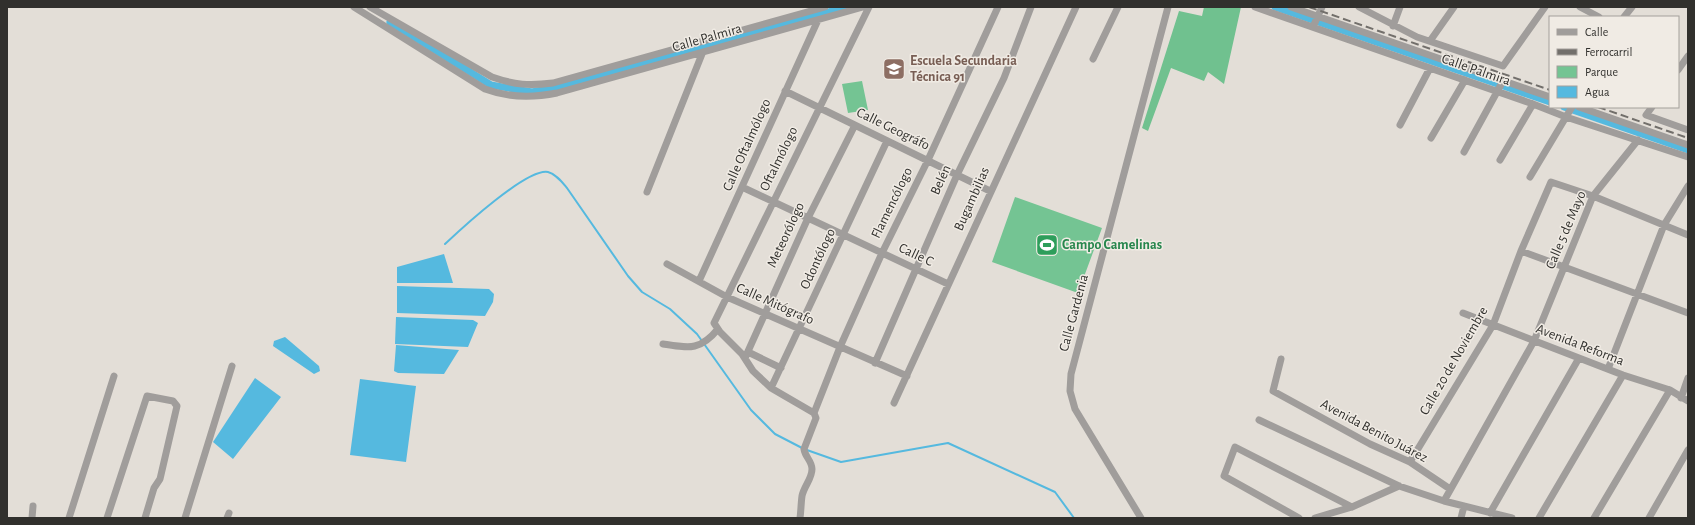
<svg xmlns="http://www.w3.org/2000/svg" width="1695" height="525" viewBox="0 0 1695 525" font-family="'Alegreya Sans',sans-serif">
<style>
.green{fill:#74c493}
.forest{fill:#70c18f}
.water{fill:#55b9df}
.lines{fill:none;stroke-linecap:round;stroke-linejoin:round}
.stream{stroke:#55b9df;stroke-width:2}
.canal{stroke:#55b9df;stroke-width:7}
.street{stroke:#a09d9b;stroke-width:7}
.rail{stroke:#726f6b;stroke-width:2;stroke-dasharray:8 4;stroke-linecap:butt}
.labels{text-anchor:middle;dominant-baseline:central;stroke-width:3;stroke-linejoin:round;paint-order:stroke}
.street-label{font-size:14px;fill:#31302d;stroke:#f0ebe4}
.education-label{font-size:14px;font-weight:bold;fill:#785e54;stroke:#f0ebe4;text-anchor:start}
.leisure-label{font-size:14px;font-weight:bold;fill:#27864d;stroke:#f0ebe4;text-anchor:start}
</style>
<rect width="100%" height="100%" fill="#e3ded7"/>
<path class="green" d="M862 81 868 110 848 113 842 84Z
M1015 197 1102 228 1078 293 992 262Z"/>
<path class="forest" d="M1204 7H1241L1224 84 1208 72 1204 81 1171 68 1148 131 1142 128 1179 11 1202 16Z"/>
<path class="water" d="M444 254 453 283H397V267Z
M397 286 489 289 494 294 493 302 485 316 397 313Z
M396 317 473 320 478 323 468 347 395 344Z
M285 337 319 366 320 371 314 374 273 346 274 341Z
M396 345 459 350 444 374 398 373 394 371Z
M255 378 281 397 233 459 213 442Z
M360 379 416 386 406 462 350 455Z"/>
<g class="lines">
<path class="stream" d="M445 244C462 228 527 168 548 172 556 174 562 182 567 188L628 276 642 292 670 309 697 334 751 410 775 434 804 449 841 462 948 443 1055 492 1074 518"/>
<path class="canal" d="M1275 7 1550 102
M390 22 491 85 532 92 563 86 846 7
M1564 107 1688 150"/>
<path class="street" d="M354 7 485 89C509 98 532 98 557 93L863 7
M370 7 492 77C515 85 529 86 553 83L825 7
M1255 7 1533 104 1566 117 1688 157
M1291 7 1550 97
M1359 7 1417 37 1503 66 1545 7
M1580 7 1599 17
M1624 17 1632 7
M1393 26 1400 7
M1313 27 1322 7
M1430 41 1454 7
M1093 59 1118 7
M1678 70 1688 56
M785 91 990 191
M1579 107 1688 145
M1652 107 1646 115 1688 130
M1400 125 1430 68
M1431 138 1465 80
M1464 152 1503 81
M1500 160 1533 104
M1530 177 1572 107
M742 187 948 284
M647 192 702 54
M1521 251 1688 313
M667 264 727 297 907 376
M699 281 818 20
M1463 313 1623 375 1670 390 1688 401
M663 344C689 348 700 351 718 329
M748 352 781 368
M745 358 808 218 855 125
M1281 359 1273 391 1370 444 1410 462 1450 489
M875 363 957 175 1004 78 1031 7
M1608 369 1664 225 1688 186
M771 388 887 141
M1681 398 1688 378
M894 403 1076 7
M814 413 840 347 882 253 928 160 998 7
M1259 420 1399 486 1444 501 1512 518
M1410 462 1493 325 1521 251 1551 182 1593 196 1688 235
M1444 501 1534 341 1593 196 1638 140
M1490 513 1579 358
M32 518 33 506
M69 518 114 376
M107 518 147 396 173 401 177 406 160 479 154 488 145 518
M185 518 232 366
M227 518 229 513
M800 518C801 511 801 503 802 496 804 486 812 479 812 469 812 461 805 457 804 449L816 418 814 413 771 388 753 371 742 354 720 332 714 323 869 7
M1141 518 1075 409 1070 391 1071 374 1168 7
M1299 518 1224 476 1235 447 1352 507
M1315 518 1352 507 1399 486
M1461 518 1464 506
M1539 518 1623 375
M1594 518 1670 390
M1649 518 1688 450"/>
<path class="rail" d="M1309 7 1550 90
M1598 107 1688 138"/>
</g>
<defs>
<g id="school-square" transform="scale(1.15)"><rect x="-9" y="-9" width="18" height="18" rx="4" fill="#8d6e63" stroke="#f0ebe4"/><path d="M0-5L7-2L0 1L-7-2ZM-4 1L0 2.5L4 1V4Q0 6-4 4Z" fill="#fff"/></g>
<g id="stadium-square" transform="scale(1.15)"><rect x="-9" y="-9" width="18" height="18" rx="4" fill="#2e9e5b" stroke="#f0ebe4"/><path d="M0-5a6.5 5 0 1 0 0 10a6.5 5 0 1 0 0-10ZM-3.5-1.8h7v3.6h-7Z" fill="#fff"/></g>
</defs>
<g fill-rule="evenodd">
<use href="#school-square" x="894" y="69"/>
<use href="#stadium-square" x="1047" y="245"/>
</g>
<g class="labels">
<g class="street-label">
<text transform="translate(707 38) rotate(-16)">Calle Palmira</text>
<text transform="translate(1476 70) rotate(19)">Calle Palmira</text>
<text transform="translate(893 129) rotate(26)">Calle Geográfo</text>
<text transform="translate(747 145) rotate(-66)">Calle Oftalmólogo</text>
<text transform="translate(779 159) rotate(-64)">Oftalmólogo</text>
<text transform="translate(941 180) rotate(-66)">Belén</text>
<text transform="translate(972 199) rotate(-66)">Bugambilias</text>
<text transform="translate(892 203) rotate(-64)">Flamencólogo</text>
<text transform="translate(1566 230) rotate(-67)">Calle 5 de Mayo</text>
<text transform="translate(786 235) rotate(-65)">Meteorólogo</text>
<text transform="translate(916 255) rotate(25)">Calle C</text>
<text transform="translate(818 259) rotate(-65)">Odontólogo</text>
<text transform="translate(775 304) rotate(24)">Calle Mitógrafo</text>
<text transform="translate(1074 313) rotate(-75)">Calle Gardenia</text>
<text transform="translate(1580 345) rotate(21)">Avenida Reforma</text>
<text transform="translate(1454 361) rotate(-60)">Calle 20 de Noviembre</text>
<text transform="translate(1374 431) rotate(28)">Avenida Benito Juárez</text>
</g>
<g class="education-label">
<text x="910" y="61">Escuela Secundaria<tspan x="910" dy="16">Técnica 91</tspan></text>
</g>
<g class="leisure-label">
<text x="1062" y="245">Campo Camelinas</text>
</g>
</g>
<rect width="1695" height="525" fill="none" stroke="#31302d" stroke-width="16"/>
<rect x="1549" y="16" width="130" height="92" fill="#f0ebe4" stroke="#a4a09b"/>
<rect x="1557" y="29" width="20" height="6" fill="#a09d9b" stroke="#a4a09b"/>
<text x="1585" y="36" font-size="12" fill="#31302d">Calle</text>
<rect x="1557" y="49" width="20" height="6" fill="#726f6b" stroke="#a4a09b"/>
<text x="1585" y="56" font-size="12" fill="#31302d">Ferrocarril</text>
<rect x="1557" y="66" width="20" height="12" fill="#74c493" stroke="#a4a09b"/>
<text x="1585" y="76" font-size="12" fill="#31302d">Parque</text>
<rect x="1557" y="86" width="20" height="12" fill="#55b9df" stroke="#a4a09b"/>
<text x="1585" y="96" font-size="12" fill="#31302d">Agua</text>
</svg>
